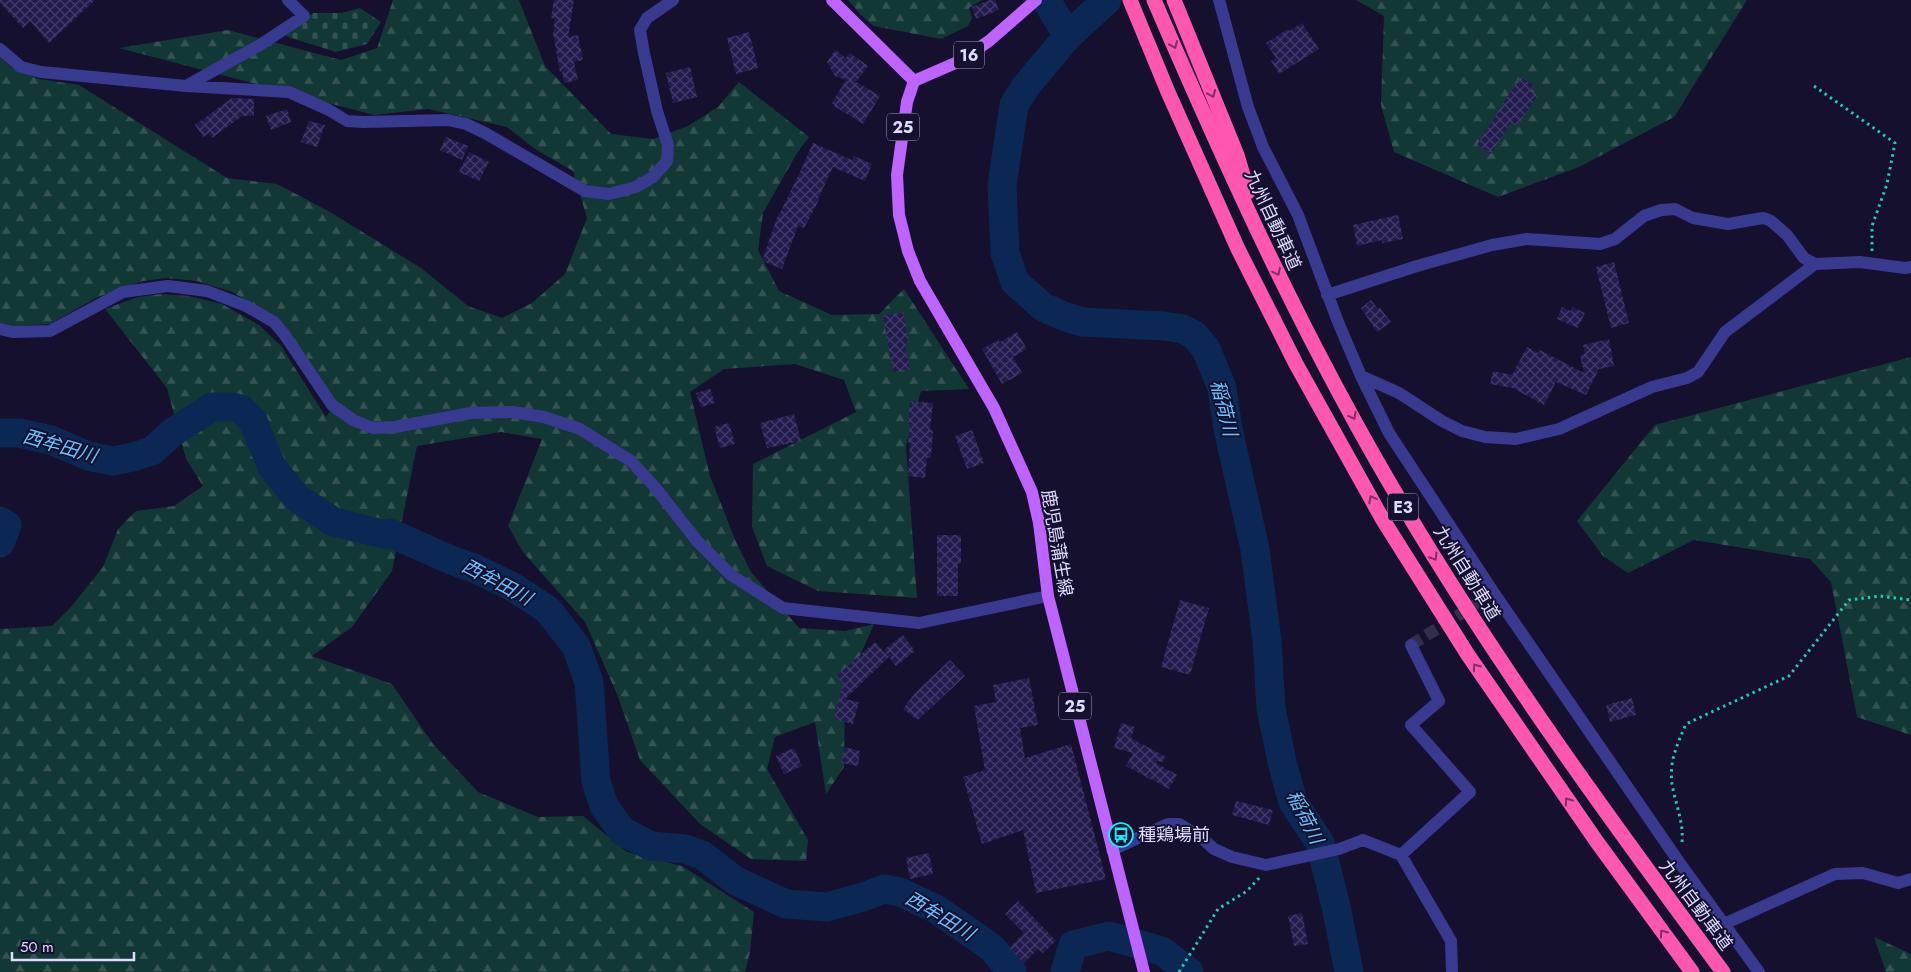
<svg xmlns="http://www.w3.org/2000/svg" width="1911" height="972" viewBox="0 0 1911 972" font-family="Jost,'Noto Sans JP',sans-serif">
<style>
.forest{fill:url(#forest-firs)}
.cemetery{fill:url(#cemetery-stones)}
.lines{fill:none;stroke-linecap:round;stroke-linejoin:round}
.river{stroke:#0a2853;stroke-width:29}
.building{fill:url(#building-cross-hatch)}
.minor-tunnel{stroke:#322f4c;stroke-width:12;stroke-dasharray:12 6;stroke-linecap:butt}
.path{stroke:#29c6b5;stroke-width:3;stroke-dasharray:2.5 4;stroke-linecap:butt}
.minor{stroke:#383a8f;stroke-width:12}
.major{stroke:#bd63ff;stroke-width:12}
.highway{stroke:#ff57b0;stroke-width:15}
.oneway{stroke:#7e3068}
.labels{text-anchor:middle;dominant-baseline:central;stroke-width:4;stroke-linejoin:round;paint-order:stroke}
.shield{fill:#14102d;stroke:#a19fc0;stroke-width:1}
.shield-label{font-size:16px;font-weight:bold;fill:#dedcff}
.street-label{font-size:18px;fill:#dedcff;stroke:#14102d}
.poi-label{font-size:18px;fill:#dedcff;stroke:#14102d;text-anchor:start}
.water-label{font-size:19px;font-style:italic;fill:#6ac2ff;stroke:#14102d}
</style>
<defs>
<pattern id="forest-firs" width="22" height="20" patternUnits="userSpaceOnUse" patternTransform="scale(1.25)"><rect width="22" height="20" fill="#123835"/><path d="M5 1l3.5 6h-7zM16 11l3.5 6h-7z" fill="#345453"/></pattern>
<pattern id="cemetery-stones" width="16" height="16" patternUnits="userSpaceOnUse" patternTransform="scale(1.25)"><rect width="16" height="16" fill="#123835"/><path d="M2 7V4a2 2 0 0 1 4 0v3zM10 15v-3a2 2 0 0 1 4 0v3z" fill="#345453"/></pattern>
<pattern id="building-cross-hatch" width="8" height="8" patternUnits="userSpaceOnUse" patternTransform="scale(1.25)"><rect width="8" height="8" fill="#231b4f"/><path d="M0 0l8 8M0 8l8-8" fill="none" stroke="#423c69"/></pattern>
</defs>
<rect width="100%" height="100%" fill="#14102d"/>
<path class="forest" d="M393 0H519L545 66 611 134 653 139 688 126 718 107 739 82 809 137 797 153 763 213 758 250 779 291 832 315 879 314 904 289 969 389 921 391 906 446 917 598 818 591 767 566 752 527 753 464 856 412 844 380 795 364 724 369 690 392 710 476 736 542 751 572 799 628 845 631 874 624 845 690 844 767 826 794 815 722 775 737 767 769 808 840 806 861 751 859 700 824 640 760 617 694 585 622 523 552 508 526 542 439 501 432 417 446 392 571 352 627 312 656 392 684 433 744 478 792 538 817 583 816 627 852 682 866 754 912 750 952 745 972H0V629L52 626 71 607 103 567 118 529 136 511 174 506 203 486 186 459 167 388 105 309 138 297 161 294 189 296 222 304 259 325 281 346 326 417 336 402 271 315 232 292 197 281 166 278 143 281 98 297 50 324 9 327 0 324V57L12 68 39 79 79 85 227 178 277 184 330 212 421 268 468 306 502 318 532 303 565 274 587 218 573 171 535 149 507 127 428 109 374 115 119 48 228 30 341 60 377 48Z
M848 0H982L969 8 972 18 968 26 941 39 874 26 861 15Z
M1356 0H1747L1674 117 1579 167 1498 197 1394 152 1381 105 1384 16Z
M1911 357V735L1857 717 1831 582 1810 559 1694 540 1628 573 1603 556 1577 521 1655 425Z
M1874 937 1911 954V972H1886Z"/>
<path class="cemetery" d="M360 8 381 22 367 44 336 52 285 36 313 13H341Z"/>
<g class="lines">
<path class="river" d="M1046 0 1068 36
M1107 0 1068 36 1026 86 1014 105 1002 185 1005 253 1015 282 1043 307 1063 316 1083 322 1164 326 1183 329 1194 335 1206 349 1222 388 1228 429 1255 549 1267 641 1271 709 1283 766 1293 802 1320 843 1336 906 1349 972
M0 433H19L51 440 88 456 113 461 133 457 152 451 173 432 212 407H231L241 409 253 421 272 467 297 498 334 522 387 535 390 533 451 560 476 569 513 587 548 610 576 646 589 682 596 781 604 806 622 831 651 846 685 849 702 855 736 881 786 904 827 907 863 897 884 889 900 892 936 909 978 938 992 948 1012 972
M0 521 7 525 0 543
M1065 972 1073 945 1109 936 1162 951 1189 972"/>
</g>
<path class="building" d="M0 0H95L49 43 30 21 23 28 0 3Z
M554 0H574L568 37 578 35 583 60 574 62 578 80 564 83 562 70 560 72 553 33 555 19 551 18Z
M990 0H995L999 10 976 19 972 7Z
M1302 23 1319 49 1279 74 1271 61 1276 58 1266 43 1288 29 1289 31Z
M749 32 758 68 736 74 727 38Z
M835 50 846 58 850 53 868 66 856 82 880 96 863 124 834 106 835 105 832 103 846 80 835 76 827 62Z
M690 67 697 97 673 103 666 73Z
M1520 77 1534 85 1530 90 1538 95 1517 126 1511 122 1491 154 1477 145Z
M232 98 254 99V116H242L212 138 209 133 203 137 195 125Z
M287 109 291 122 271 130 266 116Z
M309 121 325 125 317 147 301 142Z
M446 137 468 146 462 160 440 150Z
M813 143 852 160 854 156 872 164 865 181 833 167 818 199 819 200 804 228 798 226 782 269 762 261 779 212 780 213 800 172Z
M469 152 489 162 479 181 459 172Z
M1398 215 1403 239 1382 243V240L1357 246 1353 225Z
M1614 262 1629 323 1611 328 1596 267Z
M1371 300 1378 309 1380 308 1391 322 1377 332 1361 308Z
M1562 307 1571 311 1573 307 1585 313 1578 328 1557 319Z
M903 312 909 342 905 343 910 369 893 372 883 316Z
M1017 332 1027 349 1013 357 1022 373 1002 384 982 349 998 340 1000 342Z
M1609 339 1614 366 1599 369 1586 395 1556 382 1544 405 1513 388 1490 384 1493 371 1512 375 1527 347 1538 353 1540 350 1584 373 1580 355 1585 354 1583 345Z
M710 389 715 403 701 407 696 393Z
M910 401 933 403 930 430H933L931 458H927L925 478 908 476 910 443H908L910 424H908Z
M794 414 801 441 767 448 760 423Z
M729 423 735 444 720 448 714 427Z
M972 430 984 463 967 469 955 436Z
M937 535H961V564H958V596H937Z
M1180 600 1209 608 1190 675 1161 667Z
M903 635 915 651 896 666 889 657 845 699 859 702 853 724 834 719 843 683 836 676 875 642 889 657 884 650Z
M950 660 965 676 918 720 903 709 915 693Z
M1029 678 1038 725 1020 728 1025 758 1071 744 1106 879 1036 893 1023 830 982 844 963 777 985 770 974 706 996 702 993 685Z
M1632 698 1636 715 1610 722 1606 705Z
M1121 723 1135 727 1131 738 1166 757 1163 762 1157 761 1156 763 1177 775 1169 789 1126 766 1133 753 1114 748Z
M844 747 860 751 858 766 841 763Z
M794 748 802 766 784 774 776 756Z
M1236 801 1273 810 1269 825 1232 815Z
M929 853 933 874 910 879 906 858Z
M1018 901 1056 941 1043 953 1038 949 1024 963 1009 948 1024 933 1005 914Z
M1302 913 1308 944 1294 946 1288 916Z"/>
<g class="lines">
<path class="minor-tunnel" d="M1411 645 1494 593"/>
<path class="path" d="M1814 86 1895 143 1887 184 1872 226V251
M1682 842C1684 823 1675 802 1672 784 1669 761 1677 745 1686 724L1789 676 1849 600 1880 596 1911 600
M1179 972 1218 909 1247 891 1260 877"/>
<path class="minor" d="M1219 0 1248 107 1263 147 1298 215 1338 322 1361 376 1389 433 1494 593 1679 862 1724 924 1835 874 1863 873 1898 883 1911 879
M0 49 21 67 41 72 186 86 289 92 329 110 347 121 364 122 448 120 466 124 485 133 585 191 609 194 636 187 653 177 667 161 668 145 657 111 644 53 640 30 647 18 673 0
M186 86 260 45 304 16 288 0
M1327 295 1417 266 1492 245 1527 239 1600 244 1615 239 1644 216 1661 210 1675 209 1693 218 1728 224 1757 219 1764 218 1771 221 1787 235 1804 258 1815 264 1860 262 1905 268 1911 267
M0 329 13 332 50 331 123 292 168 286 207 291 246 306 274 322 284 334 332 405 353 420 373 428 395 427 471 413 513 412 544 417 580 429 631 461 654 486 697 541 731 575 783 608 919 623 1048 596
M1361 376 1399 393 1442 421 1462 431 1485 437 1516 439 1559 429 1652 387 1687 378 1698 372 1725 332 1815 264
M1112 850 1168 824H1179L1202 838 1214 849 1232 857 1266 865 1339 849 1363 840 1401 855 1451 941 1452 972
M1401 855 1470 792 1411 725 1439 701 1411 645
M1724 924 1759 972"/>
<path class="major" d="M832 0 914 81
M914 81 907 102 897 175 899 215 908 251 920 281 994 408 1032 492 1039 523 1048 596 1144 972
M914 81 960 61 989 41 1036 0"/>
<path class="highway" d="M1130 0 1168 92 1238 249 1296 364 1383 520 1468 655 1597 842 1692 972
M1154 0C1229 174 1307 346 1405 509 1501 670 1611 821 1723 972
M1174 0 1237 155 1248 192"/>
</g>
<defs><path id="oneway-chevron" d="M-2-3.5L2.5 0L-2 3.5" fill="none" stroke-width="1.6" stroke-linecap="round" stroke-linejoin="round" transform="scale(1.25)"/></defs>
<g class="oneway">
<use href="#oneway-chevron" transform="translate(1174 45) rotate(67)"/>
<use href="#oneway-chevron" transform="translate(1212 94) rotate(68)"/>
<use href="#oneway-chevron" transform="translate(1277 272) rotate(64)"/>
<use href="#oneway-chevron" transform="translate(1353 416) rotate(61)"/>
<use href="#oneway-chevron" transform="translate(1372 499) rotate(-119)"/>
<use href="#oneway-chevron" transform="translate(1434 557) rotate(58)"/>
<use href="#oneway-chevron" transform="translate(1476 667) rotate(-125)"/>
<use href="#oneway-chevron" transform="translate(1568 801) rotate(-125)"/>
<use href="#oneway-chevron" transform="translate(1663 933) rotate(-126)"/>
</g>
<defs>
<g id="bus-ring" transform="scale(1.25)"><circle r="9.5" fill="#14102d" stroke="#08f3ff" stroke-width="1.5"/><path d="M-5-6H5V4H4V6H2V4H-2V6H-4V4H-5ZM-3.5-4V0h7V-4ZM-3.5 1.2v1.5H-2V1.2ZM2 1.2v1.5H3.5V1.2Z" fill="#08f3ff"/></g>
</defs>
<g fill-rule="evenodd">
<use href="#bus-ring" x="1121" y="835"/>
</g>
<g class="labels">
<g class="shield">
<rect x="954" y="41.5" width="30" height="27" rx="4"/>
<rect x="887" y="113.5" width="32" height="27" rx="4"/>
<rect x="1388" y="493.5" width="30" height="27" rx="4"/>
<rect x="1059" y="692.5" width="32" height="27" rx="4"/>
</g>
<g class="shield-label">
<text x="969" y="55">16</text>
<text x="903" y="127">25</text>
<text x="1403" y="507">E3</text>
<text x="1075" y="706">25</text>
</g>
<g class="street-label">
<text transform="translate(1273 220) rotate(65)">九州自動車道</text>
<text transform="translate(1057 543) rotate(80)">鹿児島蒲生線</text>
<text transform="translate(1467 573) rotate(58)">九州自動車道</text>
<text transform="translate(1696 905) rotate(53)">九州自動車道</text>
</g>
<g class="poi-label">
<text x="1138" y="835">種鶏場前</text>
</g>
<g class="water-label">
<text transform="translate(1224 408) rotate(76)">稲荷川</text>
<text transform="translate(60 446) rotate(16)">西牟田川</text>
<text transform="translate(497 582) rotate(28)">西牟田川</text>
<text transform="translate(1305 817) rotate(63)">稲荷川</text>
<text transform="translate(940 916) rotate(31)">西牟田川</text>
</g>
</g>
<path d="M12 952v8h122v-8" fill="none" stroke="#dedcff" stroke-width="2.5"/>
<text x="20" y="952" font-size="15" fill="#dedcff" stroke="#14102d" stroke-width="4" paint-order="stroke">50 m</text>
</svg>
